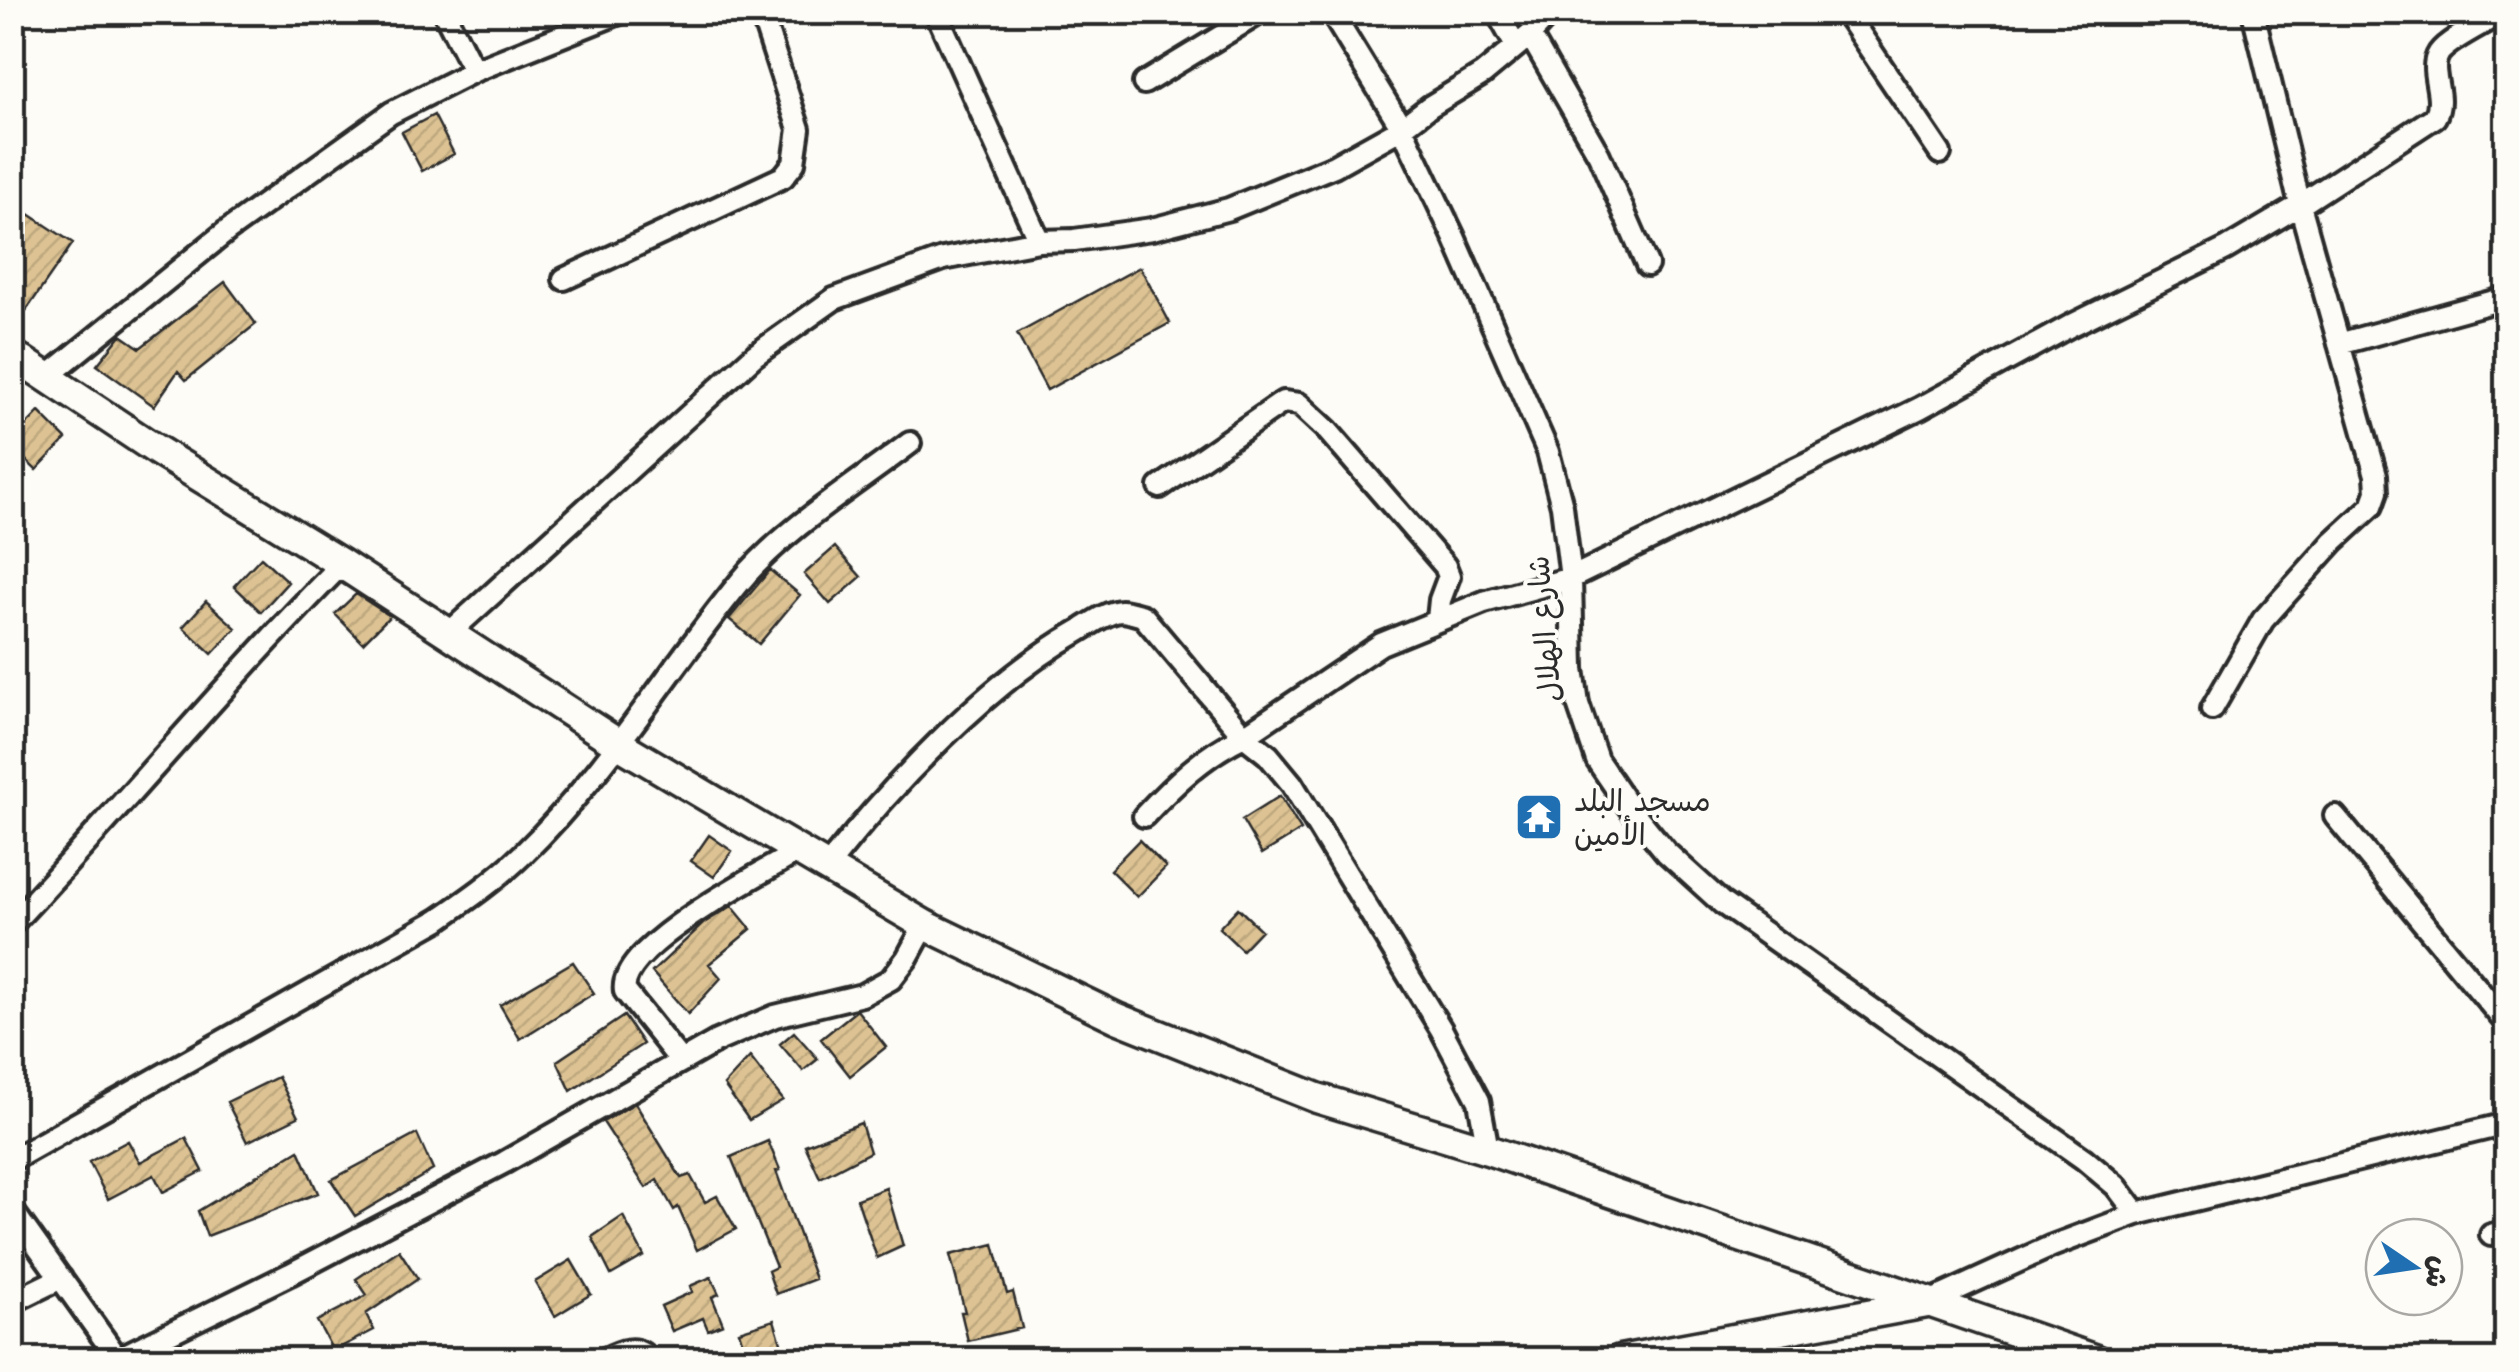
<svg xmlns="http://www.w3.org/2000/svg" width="2519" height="1372" viewBox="0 0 2519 1372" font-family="'Shantell Sans','Playpen Sans Arabic',sans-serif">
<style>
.building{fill:url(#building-hatch);stroke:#2b2b2b;stroke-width:2.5}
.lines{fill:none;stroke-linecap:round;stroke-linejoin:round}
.street-casing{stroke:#2b2b2b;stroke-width:28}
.secondary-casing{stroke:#2b2b2b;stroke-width:35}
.street{stroke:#fdfcf7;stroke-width:20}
.secondary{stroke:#fdfcf7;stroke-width:28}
.labels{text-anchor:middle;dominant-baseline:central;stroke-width:8;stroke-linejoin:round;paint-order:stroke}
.street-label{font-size:30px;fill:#2b2b2b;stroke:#fdfcf7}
.poi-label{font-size:30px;fill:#2b2b2b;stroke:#fdfcf7;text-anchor:start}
</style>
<defs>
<pattern id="building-hatch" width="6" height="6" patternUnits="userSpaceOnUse" patternTransform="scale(2.5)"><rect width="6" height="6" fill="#ddc393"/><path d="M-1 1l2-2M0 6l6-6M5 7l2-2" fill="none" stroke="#bea87f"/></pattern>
</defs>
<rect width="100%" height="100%" fill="#fdfcf7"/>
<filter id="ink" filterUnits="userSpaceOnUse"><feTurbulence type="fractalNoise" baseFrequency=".01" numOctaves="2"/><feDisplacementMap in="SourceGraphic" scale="20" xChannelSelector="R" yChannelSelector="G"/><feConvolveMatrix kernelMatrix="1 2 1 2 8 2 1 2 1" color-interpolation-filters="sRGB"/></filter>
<g filter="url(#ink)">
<path class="building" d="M434 115 454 154 422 171 402 132Z
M29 214 73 243 12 331V240Z
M1140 267 1170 323 1047 390 1017 334Z
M225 282 256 324 186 380 178 371 154 406 97 365 121 335 140 348Z
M39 412 66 439 36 470 12 447V440Z
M835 547 861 577 830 604 804 574Z
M261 557 288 582 261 612 234 586Z
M770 570 800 595 759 644 729 619Z
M356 594 390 616 363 643 335 614Z
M206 601 236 628 212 654 183 627Z
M1280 796 1301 830 1262 854 1242 820Z
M709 835 732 851 714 877 691 861Z
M1139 840 1166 867 1137 897 1110 870Z
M732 906 751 929 709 964 721 978 688 1014 652 972 704 923Z
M1238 908 1261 930 1242 950 1219 928Z
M573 962 594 993 520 1039 500 1005Z
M857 1010 886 1047 850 1076 821 1039Z
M624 1016 643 1044 571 1091 557 1061Z
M794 1032 818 1059 803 1071 780 1044Z
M750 1057 783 1100 749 1120 724 1085Z
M278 1077 298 1117 247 1142 227 1102Z
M635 1103 681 1178 690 1175 705 1202 717 1196 736 1229 697 1250 678 1207 674 1210 657 1180 646 1188 603 1122Z
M861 1123 870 1152 820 1178 805 1145Z
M417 1134 433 1170 355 1216 331 1180Z
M186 1138 203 1171 163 1192 154 1175 108 1199 89 1162 128 1141 140 1162Z
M768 1141 780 1170 776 1171 815 1279 776 1294 768 1271 776 1267 731 1157Z
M299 1150 318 1193 207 1236 198 1211Z
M886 1188 903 1246 877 1258 857 1199Z
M623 1216 644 1256 611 1275 592 1237Z
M994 1244 1007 1294 1013 1292 1022 1328 968 1341 961 1312H965L950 1255Z
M399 1250 418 1279 366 1314 374 1330 333 1351 317 1321 367 1295 356 1279Z
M571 1260 591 1294 555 1316 535 1282Z
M711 1277 719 1294 712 1297 723 1324 708 1330 703 1318 672 1331 661 1306 692 1292 690 1286Z
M774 1320 783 1349 748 1360 739 1331Z"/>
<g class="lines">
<g class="street-casing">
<path id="street" d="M444 12 474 71
M936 12 1039 241
M1331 12 1402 128 1454 237 1548 452 1562 506 1571 578 1573 669 1578 704 1597 760 1629 807 1666 852 1722 903 2084 1159 2116 1186 2137 1214
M1497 12 1516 46
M1845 12 1940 153
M1530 35 1599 155 1647 265
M1144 83 1261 12
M564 279 783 177 794 163 799 129 761 12
M2339 344 2506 298
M48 376 227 231 391 113 474 71 622 12
M1160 487 1283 402 1299 404 1327 430 1445 566 1449 576 1440 600 1438 619
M448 634 755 355 834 299 943 259 1039 241 1074 240 1152 229 1229 209 1334 166 1402 128 1429 107 1483 74 1530 35 1551 12
M2212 709 2263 620 2334 541 2372 506 2377 492 2376 475 2300 205 2253 12
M1144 816C1174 784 1204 755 1244 736L1381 644 1484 602 1571 578 1920 408 2070 326 2226 249 2300 205 2435 117C2447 96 2427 71 2439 53 2449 39 2487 22 2502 12
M2335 816 2506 1023
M826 868C892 785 987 683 1079 631 1091 624 1106 612 1121 611 1127 611 1136 614 1143 616L1244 736 1268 755 1292 784 1441 1029 1479 1101 1488 1150
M12 924C124 805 227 680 342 564
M680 1060 625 991C617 947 764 872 799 851
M12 1160 438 920C467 900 496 880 522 855 606 774 666 672 740 582 784 529 855 485 910 443
M12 1210 119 1360
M2491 1235 2506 1231
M12 1302 61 1278
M1929 1302 2052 1246 2137 1214 2506 1124
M119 1358 290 1274 505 1162 717 1041 775 1016 862 995 891 979 907 958 925 925
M603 1360C619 1352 636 1343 649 1360"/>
</g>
<g class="secondary-casing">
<path id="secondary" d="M12 354 158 451 342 564 617 743 743 818 925 925 1117 1018 1317 1098 1488 1150 2097 1360
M1620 1360 1927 1303"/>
</g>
<use href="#street" class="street"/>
<use href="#secondary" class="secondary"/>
</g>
</g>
<defs>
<g id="temple-square" transform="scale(2.5)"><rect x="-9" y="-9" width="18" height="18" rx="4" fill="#1f6fb2" stroke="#fdfcf7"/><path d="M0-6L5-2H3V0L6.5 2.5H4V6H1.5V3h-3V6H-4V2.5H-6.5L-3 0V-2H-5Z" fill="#fff"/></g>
</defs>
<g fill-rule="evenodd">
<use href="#temple-square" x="1539" y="817"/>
</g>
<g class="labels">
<g class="street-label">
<text transform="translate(1544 629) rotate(-95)">شارع الهلال</text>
</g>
<g class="poi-label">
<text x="1574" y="800">مسجد البلد<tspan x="1574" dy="34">الأمين</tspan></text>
</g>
</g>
<rect width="2519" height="1372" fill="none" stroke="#fdfcf7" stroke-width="50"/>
<rect x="25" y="25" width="2469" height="1322" fill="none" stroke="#2b2b2b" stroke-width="4" filter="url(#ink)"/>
<g transform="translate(2414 1267) rotate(103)"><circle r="48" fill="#fdfcf7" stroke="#a9a8a5" stroke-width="2.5"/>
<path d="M0-8L18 38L0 25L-18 38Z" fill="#1f6fb2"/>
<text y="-15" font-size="28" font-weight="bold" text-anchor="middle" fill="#2b2b2b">ش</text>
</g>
</svg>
